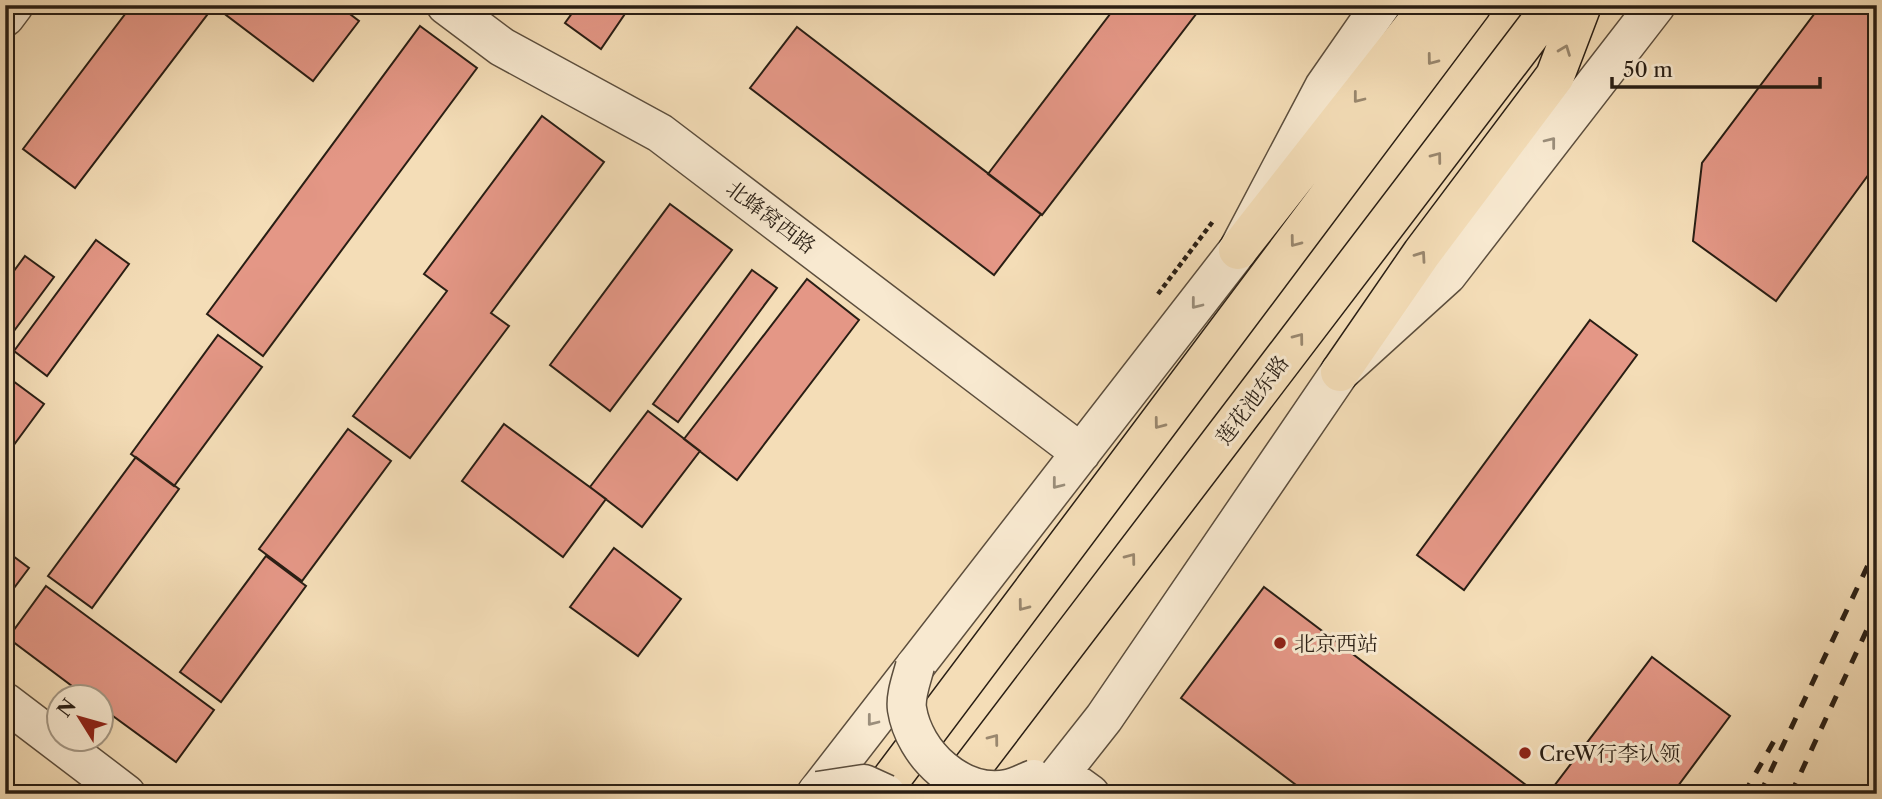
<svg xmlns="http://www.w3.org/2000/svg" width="1882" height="799" viewBox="0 0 1882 799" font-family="'Libre Caslon Text','Noto Serif SC',serif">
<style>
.building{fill:#e49786;stroke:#291e14;stroke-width:2}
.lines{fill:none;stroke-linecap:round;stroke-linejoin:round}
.minor-casing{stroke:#5c4e3d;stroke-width:41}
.highway-casing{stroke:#291e14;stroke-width:41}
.path{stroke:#291e14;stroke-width:4.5;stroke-dasharray:5 3.5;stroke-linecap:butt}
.minor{stroke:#f8e9d0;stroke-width:38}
.highway{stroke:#f4ddb7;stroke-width:38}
.rail{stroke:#291e14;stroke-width:5;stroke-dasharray:12 12;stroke-linecap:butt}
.minor-bridge-casing{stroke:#5c4e3d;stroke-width:41;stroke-linecap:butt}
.minor-bridge{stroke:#f8e9d0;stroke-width:38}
.oneway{stroke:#99876e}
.oneway2{stroke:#9b8e7b}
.poi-dot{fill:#8f2418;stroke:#f8e9d0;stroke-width:2.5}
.labels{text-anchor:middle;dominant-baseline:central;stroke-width:6;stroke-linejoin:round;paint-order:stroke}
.street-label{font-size:21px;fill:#291e14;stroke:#f8e9d0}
.poi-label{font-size:21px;fill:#291e14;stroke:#f8e9d0;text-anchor:start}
</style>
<rect width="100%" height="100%" fill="#f4ddb7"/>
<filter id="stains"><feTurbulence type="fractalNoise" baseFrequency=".00286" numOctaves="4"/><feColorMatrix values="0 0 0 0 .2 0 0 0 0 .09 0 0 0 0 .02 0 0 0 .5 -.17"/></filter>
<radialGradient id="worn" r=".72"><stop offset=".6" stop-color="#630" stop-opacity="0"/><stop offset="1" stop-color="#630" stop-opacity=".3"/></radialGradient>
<path class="building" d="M132 5H338L359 21 313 81 214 6 75 188 23 149Z
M578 5H631L601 49 565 23Z
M1117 5H1203L1042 215 988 174Z
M1821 5H1877V163L1776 301 1693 241 1702 163Z
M420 26 477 68 263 356 207 314Z
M797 27 1041 214 994 275 750 88Z
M542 116 604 162 491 313 509 326 410 458 353 416 447 291 424 274Z
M670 204 732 250 610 411 550 365Z
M96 240 129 264 47 376 14 351Z
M25 256 54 277 5 343V283Z
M752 270 777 288 678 422 653 404Z
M807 279 859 320 737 480 684 439Z
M1590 320 1637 355 1464 590 1417 555Z
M218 335 262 367 174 486 131 454Z
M9 378 44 404 5 457V384Z
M648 411 700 451 642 527 590 487Z
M504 424 606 499 563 557 462 481Z
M348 429 391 461 302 581 259 549Z
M136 457 179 489 92 608 48 576Z
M614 548 681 599 638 656 570 607Z
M5 550 29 568 5 600Z
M266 556 306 586 221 702 180 672Z
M46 586 214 710 176 762 102 708V698H88L8 638Z
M1264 587 1538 794H1308L1181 698Z
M1652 657 1730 716 1672 794H1548Z"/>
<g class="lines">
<g class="minor-casing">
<path id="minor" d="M446 5 502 47 660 133 1081 453
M5 17 14 5
M5 702 126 794
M816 794 1238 250 1324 87 1381 5
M1044 794 1104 718 1340 372 1447 275 1656 5
M1056 794 1079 786 1090 794"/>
</g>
<g class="highway-casing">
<path id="highway" d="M1238 250 1430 5
M1340 372 1422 253 1555 76 1582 5
M880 794 1472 5
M952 794 1553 5"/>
</g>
<path class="path" d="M1158 294 1214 220"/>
<use href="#minor" class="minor"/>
<use href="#highway" class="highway"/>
<path class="rail" d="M1744 794 1779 732
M1760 794 1877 546
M1791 794 1877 608"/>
<g class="minor-bridge-casing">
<path id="minor-bridge" d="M915 666C912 678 905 696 907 709 914 754 960 798 1008 789 1017 787 1026 782 1034 779
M818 791 864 784 886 794"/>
</g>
<use href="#minor-bridge" class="minor-bridge"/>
</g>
<defs><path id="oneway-chevron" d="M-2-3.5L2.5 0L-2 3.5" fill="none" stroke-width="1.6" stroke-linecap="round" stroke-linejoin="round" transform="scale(1.75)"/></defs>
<g class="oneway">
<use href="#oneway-chevron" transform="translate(1565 50) rotate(-69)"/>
<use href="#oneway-chevron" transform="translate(1432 60) rotate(127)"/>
<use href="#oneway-chevron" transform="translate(1358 98) rotate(128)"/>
<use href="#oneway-chevron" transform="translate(1437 157) rotate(-53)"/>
<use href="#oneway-chevron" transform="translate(1295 242) rotate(127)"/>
<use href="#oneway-chevron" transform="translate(1421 256) rotate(-55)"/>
<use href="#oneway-chevron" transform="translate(1299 338) rotate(-53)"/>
<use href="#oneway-chevron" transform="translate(1159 424) rotate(127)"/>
<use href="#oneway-chevron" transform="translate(1131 558) rotate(-53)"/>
<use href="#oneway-chevron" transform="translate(1023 606) rotate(127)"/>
<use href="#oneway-chevron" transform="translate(994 739) rotate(-53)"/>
</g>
<g class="oneway2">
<use href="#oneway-chevron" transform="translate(1551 142) rotate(-52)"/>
<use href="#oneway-chevron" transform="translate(1196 304) rotate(128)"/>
<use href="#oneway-chevron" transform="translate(1057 484) rotate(128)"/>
<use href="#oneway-chevron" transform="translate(872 721) rotate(128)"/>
</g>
<g class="poi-dot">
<circle cx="1280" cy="643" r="7"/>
<circle cx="1525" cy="753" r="7"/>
</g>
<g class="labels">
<g class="street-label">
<text transform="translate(771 217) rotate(37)">北蜂窝西路</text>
<text transform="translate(1252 400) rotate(-53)">莲花池东路</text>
</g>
<g class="poi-label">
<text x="1294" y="643">北京西站</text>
<text x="1539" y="753">CreW行李认领</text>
</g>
</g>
<rect width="1882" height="799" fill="none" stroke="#f4ddb7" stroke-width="28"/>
<rect x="7" y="7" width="1868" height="785" fill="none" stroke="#291e14" stroke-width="3.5"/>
<rect x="14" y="14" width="1854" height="771" fill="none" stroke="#291e14" stroke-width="2"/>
<g transform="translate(80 718) rotate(307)"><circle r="33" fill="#f8e9d0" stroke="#a59885" stroke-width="2"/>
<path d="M0-5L12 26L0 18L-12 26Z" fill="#8f2418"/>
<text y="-10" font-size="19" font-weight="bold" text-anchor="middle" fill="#291e14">N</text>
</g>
<path d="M1612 77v10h208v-10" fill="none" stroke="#291e14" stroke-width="3.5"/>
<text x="1623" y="77" font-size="21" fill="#291e14" stroke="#f8e9d0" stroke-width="5" paint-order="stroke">50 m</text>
<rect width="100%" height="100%" filter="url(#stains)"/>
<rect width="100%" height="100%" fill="url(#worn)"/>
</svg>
